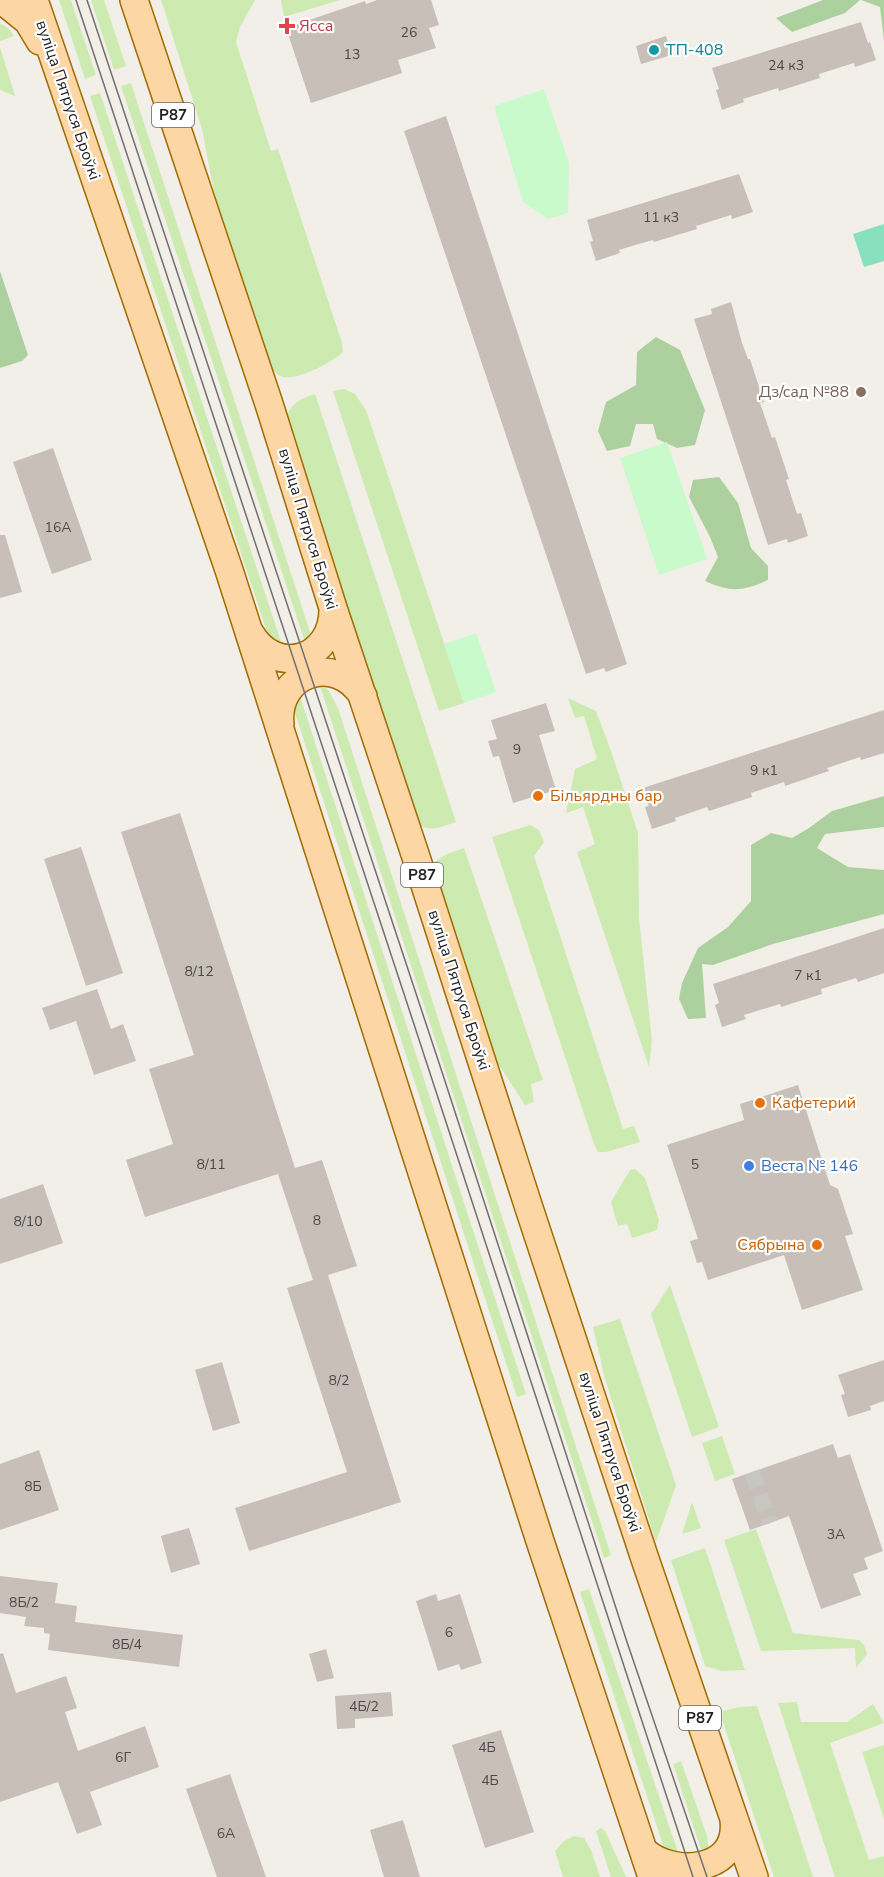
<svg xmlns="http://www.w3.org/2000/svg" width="884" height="1877" viewBox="0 0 884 1877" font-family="'Nunito Sans',sans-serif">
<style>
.grass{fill:#cdebb0}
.forest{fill:#add19e}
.park{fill:#c8facc}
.pitch{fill:#88e0be}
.building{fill:#c7bfb8}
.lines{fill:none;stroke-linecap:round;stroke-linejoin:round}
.minor-tunnel{stroke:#c8c6c1;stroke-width:16;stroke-dasharray:16 8;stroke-linecap:butt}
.primary-casing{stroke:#a06b00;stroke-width:30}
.primary{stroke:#fcd6a4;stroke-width:27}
.tram{stroke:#707070;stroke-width:1.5}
.health-dot{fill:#e0444e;stroke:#fff;stroke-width:2}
.culture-dot{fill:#0f9aa8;stroke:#fff;stroke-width:2}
.education-dot{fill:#8d6e63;stroke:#fff;stroke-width:2}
.food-dot{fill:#e8710a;stroke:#fff;stroke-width:2}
.shop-dot{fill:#3f7fe0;stroke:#fff;stroke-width:2}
.labels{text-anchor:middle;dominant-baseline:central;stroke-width:4.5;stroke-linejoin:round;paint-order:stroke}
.number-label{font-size:14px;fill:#4b4948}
.shield{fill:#fff;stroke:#646464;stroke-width:1.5}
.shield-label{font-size:15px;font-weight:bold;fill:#222}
.health-label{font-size:16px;fill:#be3a42;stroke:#fff;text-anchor:start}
.culture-label{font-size:16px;fill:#0d838f;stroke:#fff;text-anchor:start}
.street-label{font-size:16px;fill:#222;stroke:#fff}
.education-label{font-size:16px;fill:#785e54;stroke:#fff;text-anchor:end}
.food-label{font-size:16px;fill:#c56008;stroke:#fff;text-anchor:start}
.shop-label{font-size:16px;fill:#366cbe;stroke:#fff;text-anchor:start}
</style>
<rect width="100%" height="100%" fill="#f2efe9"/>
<path class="grass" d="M59 0H71L96 75 85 79Z
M91 0H104L126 66 114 70Z
M161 0H255L240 27 236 42 271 151 278 149 342 343 343 352C332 363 298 380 283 377 277 375 273 370 268 366L227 242 213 187 202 129Z
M281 0H340L284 17Z
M0 23 8 28 14 36 0 41Z
M0 47 15 96 0 90Z
M131 83 310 632 309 640 306 645 121 86Z
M100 93 284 651 272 647 90 96Z
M344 389 355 394 366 410 464 703 439 711 333 391Z
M315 394 456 822C437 828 432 833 414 822L284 423C291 404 296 400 315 394Z
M319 683 329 691 338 708 611 1555 604 1558Z
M298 690 526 1394 517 1397 292 704Z
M568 698 596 711 611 751 638 833 639 918 652 1041 649 1067 577 852 595 844 583 807 566 813 575 769 597 759 584 716 575 718Z
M530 825 539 830 544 842 534 856 623 1129 634 1126 640 1142 606 1152H598L594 1144 492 837Z
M464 848 543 1080 531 1084 534 1102 525 1105 497 1062 431 872 434 862 447 854Z
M635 1169 645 1178 659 1220 657 1230 632 1238 627 1224 618 1226 611 1202 630 1170Z
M670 1285 719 1427 692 1437 651 1314Z
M620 1319 676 1485 656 1542 605 1379 593 1327Z
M722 1436 735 1474 715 1481 702 1443Z
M692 1502 701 1528 682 1534Z
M756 1529 793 1633 859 1640 864 1645 867 1654 856 1668 855 1648 761 1651 724 1540Z
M705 1548 745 1670 722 1671 705 1666 671 1560Z
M589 1589 683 1867 665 1851 580 1592Z
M797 1702 801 1722H847L873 1704 884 1723 830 1743 869 1860 884 1856V1877H835L778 1703Z
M757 1706 813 1877H774L722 1719 723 1711 739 1707Z
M884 1745V1819L862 1752Z
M681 1761 707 1836 709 1851 705 1862 673 1764Z
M601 1828 605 1831 626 1877H611L596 1831Z
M574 1836 584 1838 591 1850 600 1877H563L555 1851 564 1841Z"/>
<path class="forest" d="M823 0H860L845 13 792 32 776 18Z
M861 0H884V41L880 7Z
M0 271 28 355 22 361 0 368Z
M656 337 680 350 705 410 695 445 677 448 657 439 653 424H636L630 446 607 451 598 431 606 402 636 385 637 352Z
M719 477 738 503 751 548 768 566V580C743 591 732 593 705 581L718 557 710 537 689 497 693 480Z
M884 796V827L825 834 817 848 848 867 884 870V914L773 944 713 965 702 964 706 1018 688 1019 679 999 682 983 698 948 728 927 751 901V845L771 833 792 838 809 828 832 811Z"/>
<path class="park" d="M544 89 569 163 568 213 548 219 523 202 494 106Z
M667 442 707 559 659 575 620 458Z
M476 633 496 692 464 703 444 644Z"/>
<path class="pitch" d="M884 224V261L864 267 853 234Z"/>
<path class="building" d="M377 0H431L439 25 429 28 436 48 398 60 402 73 311 103 286 28 365 1 366 4Z
M861 22 868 43 870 42 876 60 855 67 854 63 819 74 820 78 779 91 778 88 743 99 744 102 722 110 716 90 719 89 712 68Z
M666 36 672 55 641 64 636 46Z
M446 116 627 664 606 672 604 668 586 674 404 131Z
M739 174 753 212 732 219 731 215 696 226 697 229 654 242 653 240 635 245 619 250 620 253 596 261 590 242 593 241 587 220Z
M731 302 742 343 748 359H750L764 402 760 403 772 438 775 437 789 479 786 480 797 514 801 513 808 536 788 543 787 539 768 545 694 319 712 314 711 309Z
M53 448 92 560 52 574 13 462Z
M0 535H5L22 592 0 598Z
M546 703 555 731 539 735 556 790 513 803 499 756 493 757 488 741 497 739 491 720Z
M884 710V753L861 760 860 757 827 768 829 771 785 786 784 782 751 793 752 797 709 811 707 807 675 818 676 821 652 829 645 807 649 806 643 788Z
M180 813 295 1168 322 1160 357 1266 328 1275 401 1502 249 1551 235 1508 347 1472 287 1288 313 1280 278 1174 145 1217 126 1160 173 1144 149 1069 194 1055 121 832Z
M81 847 123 973 86 986 44 859Z
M884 928V973L858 982 856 978 821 989 822 994 781 1007 780 1004 760 1010 744 1015 746 1019 722 1027 715 1005 719 1003 713 984Z
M97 989 111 1029 123 1024 136 1061 94 1075 76 1021 50 1030 42 1008Z
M798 1085 830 1185 838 1189 853 1234 845 1236 863 1290 802 1310 784 1255 708 1280 702 1262 697 1263 690 1241 698 1239 667 1145 744 1120 740 1104Z
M43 1184 63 1243 0 1264V1199Z
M884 1360V1401L870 1406 871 1410 848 1417 841 1395 845 1394 838 1375Z
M222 1362 240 1423 213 1431 195 1370Z
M833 1444 838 1458 850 1454 883 1551 864 1558 868 1569 853 1574 861 1595 821 1609 789 1516 750 1530 732 1479Z
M39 1450 59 1510 0 1530V1464Z
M189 1528 200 1564 171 1573 161 1536Z
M0 1576 58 1583 55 1603 77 1606 75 1622 183 1635 179 1667 48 1650 50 1634 44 1633V1628L24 1626 26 1617 0 1613Z
M436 1594 438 1601 460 1594 482 1663 461 1670 459 1664 438 1671 416 1601Z
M326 1649 334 1678 317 1682 309 1654Z
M3 1653 16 1693 66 1676 77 1708 65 1712 78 1751 145 1726 159 1767 90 1792 102 1825 77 1834 58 1782 0 1802V1654Z
M391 1692 393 1716 355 1719V1728L337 1729 335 1696Z
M501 1730 534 1832 485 1848 452 1745Z
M230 1774 266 1877H217L186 1789Z
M403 1820 420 1877H384L370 1830Z"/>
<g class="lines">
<path class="minor-tunnel" d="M752 1472 770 1523"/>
<g class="primary-casing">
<path id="primary" d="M2 0 28 21 40 41
M34 0 229 570 540 1541 652 1877
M134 0 269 404 333 608 415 854 529 1208 645 1559 754 1877
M250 633C276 678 334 660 333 608
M280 724C275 673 335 652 363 696
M645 1852C673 1877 740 1873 734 1820"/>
</g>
<use href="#primary" class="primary"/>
<path class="tram" d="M76 0 409 1009 693 1877
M87 0 443 1075 627 1642 707 1877"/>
</g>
<path class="health-dot" d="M284 17h6v6h6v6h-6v6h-6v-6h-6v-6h6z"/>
<circle class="culture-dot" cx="654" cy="50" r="6"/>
<circle class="education-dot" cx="861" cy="392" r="6"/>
<g class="food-dot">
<circle cx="538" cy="796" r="6"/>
<circle cx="760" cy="1103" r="6"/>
<circle cx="817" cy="1245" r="6"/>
</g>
<circle class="shop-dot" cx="749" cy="1166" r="6"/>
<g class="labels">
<g class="number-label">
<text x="409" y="32">26</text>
<text x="352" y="54">13</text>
<text x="786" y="65">24 к3</text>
<text x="661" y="217">11 к3</text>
<text x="58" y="527">16А</text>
<text x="517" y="749">9</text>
<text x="764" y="770">9 к1</text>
<text x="199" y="971">8/12</text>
<text x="808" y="975">7 к1</text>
<text x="211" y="1164">8/11</text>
<text x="695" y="1164">5</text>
<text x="317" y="1220">8</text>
<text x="28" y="1221">8/10</text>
<text x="339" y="1380">8/2</text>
<text x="33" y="1486">8Б</text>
<text x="836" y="1534">3А</text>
<text x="24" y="1602">8Б/2</text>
<text x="449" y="1632">6</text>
<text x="127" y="1644">8Б/4</text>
<text x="364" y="1706">4Б/2</text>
<text x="487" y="1747">4Б</text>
<text x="123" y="1757">6Г</text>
<text x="490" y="1780">4Б</text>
<text x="226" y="1833">6А</text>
</g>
<g class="shield">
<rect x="152" y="103" width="42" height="24" rx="4.5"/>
<rect x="401" y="863" width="42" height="24" rx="4.5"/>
<rect x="679" y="1706" width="42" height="24" rx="4.5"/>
</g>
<g class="shield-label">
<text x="173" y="115">Р87</text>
<text x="422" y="875">Р87</text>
<text x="700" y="1718">Р87</text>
</g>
<g class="health-label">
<text x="299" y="26">Ясса</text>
</g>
<g class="culture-label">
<text x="666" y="50">ТП-408</text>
</g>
<g class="street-label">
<text transform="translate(68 100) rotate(71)">вуліца Пятруся Броўкі</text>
<text transform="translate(308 529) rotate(73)">вуліца Пятруся Броўкі</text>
<text transform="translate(459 990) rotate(72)">вуліца Пятруся Броўкі</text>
<text transform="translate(610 1452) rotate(72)">вуліца Пятруся Броўкі</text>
</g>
<g class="education-label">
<text x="849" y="392">Дз/сад №88</text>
</g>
<g class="food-label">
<text x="550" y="796">Більярдны бар</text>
<text x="772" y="1103">Кафетерий</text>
<text x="805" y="1245" text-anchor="end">Сябрына</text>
</g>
<g class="shop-label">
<text x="761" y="1166">Веста № 146</text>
</g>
</g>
</svg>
